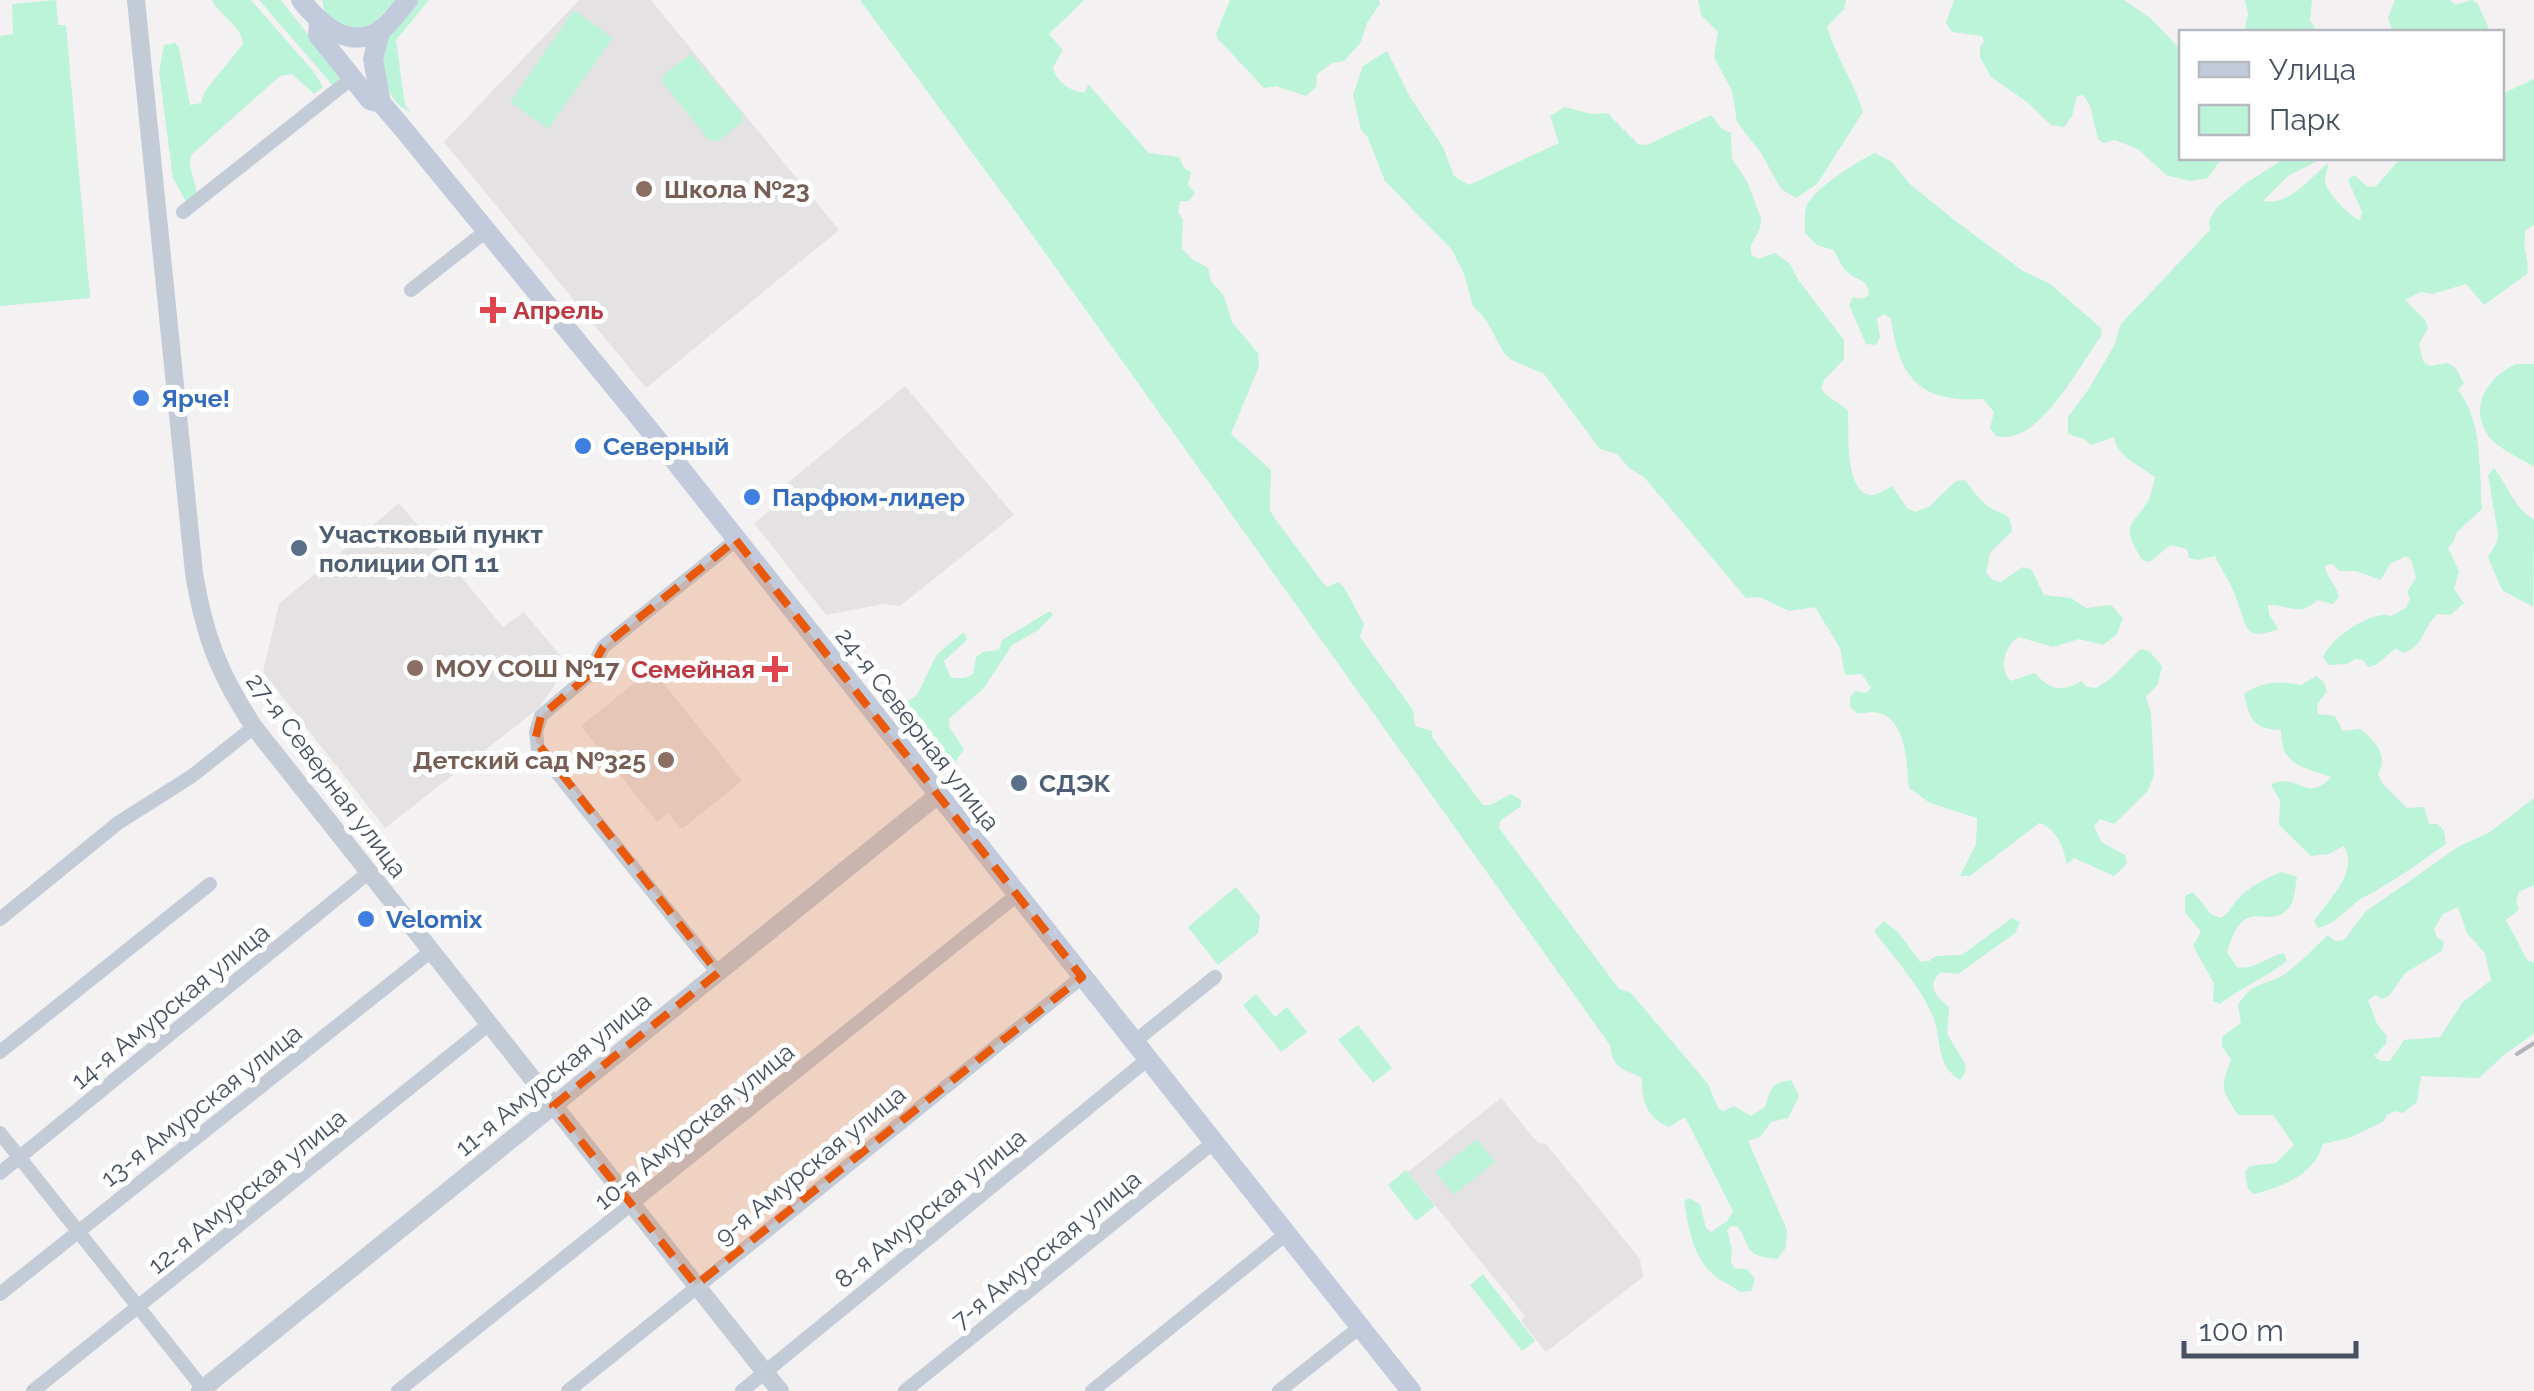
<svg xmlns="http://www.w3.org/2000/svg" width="2534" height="1391" viewBox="0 0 2534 1391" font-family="Raleway,sans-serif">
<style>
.education{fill:#e5e2e3}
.green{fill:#bcf4d9;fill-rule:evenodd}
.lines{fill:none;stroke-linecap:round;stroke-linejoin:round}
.minor{stroke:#c3cbd7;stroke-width:14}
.tertiary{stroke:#c3cbd7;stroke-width:18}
.secondary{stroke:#c2cbdb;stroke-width:20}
.rail{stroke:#b2b5bc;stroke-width:4}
.marked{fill:#e8590c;fill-opacity:0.2;stroke:#e8590c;stroke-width:8;stroke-dasharray:20 12;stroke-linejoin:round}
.education-dot{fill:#8d6e63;stroke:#fff;stroke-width:4}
.health-dot{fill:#e0444e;stroke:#fff;stroke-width:4}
.shop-dot{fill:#3f7fe0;stroke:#fff;stroke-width:4}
.service-dot{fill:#5c6f8a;stroke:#fff;stroke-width:4}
.labels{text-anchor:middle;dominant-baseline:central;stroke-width:10;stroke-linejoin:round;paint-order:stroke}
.education-label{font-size:25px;font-weight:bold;fill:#785e54;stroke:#fff;text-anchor:start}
.health-label{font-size:25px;font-weight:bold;fill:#be3a42;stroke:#fff;text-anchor:start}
.shop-label{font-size:25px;font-weight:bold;fill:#366cbe;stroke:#fff;text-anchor:start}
.service-label{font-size:25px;font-weight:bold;fill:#4e5e75;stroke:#fff;text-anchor:start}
.street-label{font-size:25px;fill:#475161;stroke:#fff}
</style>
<rect width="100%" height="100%" fill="#f3f1f1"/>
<path class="education" d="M579 0H651L839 230 646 388 444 142Z
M905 386 1014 515 900 606 883 604 826 615 754 523 785 499 779 490Z
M399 503 503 627 524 612 568 665 539 708 385 828 263 672 279 604Z
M652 669 742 781 682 829 668 813 657 822 581 726Z
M1501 1098 1538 1143 1546 1144 1640 1259 1643 1277 1546 1352 1521 1321 1525 1316 1408 1172Z"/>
<path class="green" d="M56 0 58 25H66L90 298 0 306V36L13 34 12 4Z
M212 0H251L314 72 323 87 314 94 292 74 280 76 192 154C186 170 198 183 197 199L190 202 185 200 173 178 159 72 164 45 175 43 179 48 190 105 201 103 205 91 243 44C242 25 220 17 212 0Z
M259 0H281L339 74 340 80 335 88Z
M322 0H395L372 26 353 31 325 13Z
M419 0H429L396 40 405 105 411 112C386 103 384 74 380 51L393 30Z
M860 0H1084L1049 34 1063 50 1053 67C1057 83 1070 91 1085 93L1088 84 1149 153 1179 157 1184 168 1191 172 1188 185 1195 193 1189 201H1180L1178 212 1183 220 1182 249 1192 259 1208 268 1211 281 1224 296 1232 322 1258 353 1259 366 1231 434 1271 470 1270 510 1273 516 1323 583 1328 587 1338 582 1343 586 1364 624 1360 637 1413 710 1415 726 1432 731V737L1483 805H1490L1511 794 1521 800V806L1500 821 1499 828 1619 989 1631 993 1708 1084 1718 1108 1723 1111 1734 1106 1751 1116 1765 1107C1772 1089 1768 1084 1791 1080L1799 1096 1788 1118 1771 1122 1760 1137 1748 1141 1787 1230 1785 1249 1777 1259C1742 1255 1753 1249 1738 1227L1731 1226 1727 1230 1732 1249 1731 1262 1734 1268 1747 1269 1755 1279 1751 1291 1739 1292C1732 1285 1727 1284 1719 1279 1693 1261 1689 1229 1684 1201L1689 1198 1700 1204 1706 1228 1711 1232 1727 1221 1733 1211 1685 1117 1669 1127C1645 1117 1643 1101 1641 1078 1623 1067 1614 1072 1610 1045L1021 219Z
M1230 0H1379L1380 4 1367 23 1361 42 1344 61 1332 63 1317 74 1316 87 1306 96 1276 86 1264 88 1218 39 1216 34Z
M1698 0H1846L1844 9 1827 27C1836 57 1854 82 1863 112L1817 184 1796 198 1781 189 1761 153 1737 122 1732 91 1714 57 1718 32 1701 15Z
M1954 0H2124L2150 18 2181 50 2182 158 2237 159 2219 162 2208 178 2190 181 2166 175 2138 149 2115 140 2103 143 2098 139 2090 105 2083 95 2077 96 2072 116 2064 127 2051 125 2027 102 1991 77 1980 57V46L1984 42 1982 36 1952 32 1946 23Z
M2245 0H2312L2310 20 2317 32H2244L2248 14Z
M2395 0H2450L2455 5 2472 0 2478 4 2489 29 2488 32H2393L2388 18Z
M574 10 613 38 548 129 510 102Z
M1387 51 1410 97 1443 147 1454 176 1469 185 1559 143 1550 116 1565 107 1591 114 1607 113 1638 144 1647 145 1711 115 1722 129 1731 133 1732 159 1748 183 1761 219 1760 228 1751 245V254L1758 259 1775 253 1790 264 1799 281 1844 340V359L1824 380 1821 388C1827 400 1840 401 1848 411 1849 430 1844 489 1869 495 1876 496 1885 490 1892 486L1907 508 1915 512 1930 506 1956 481 1965 480C1972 489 1980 501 1989 507 2002 516 2011 511 2012 531L1990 553 1986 573 1993 580 2001 582 2023 567 2031 569 2044 595 2071 598 2086 608 2111 605 2123 618 2117 634 2103 645 2079 639 2053 647 2019 637C2004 645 1998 670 2011 681L2035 673C2050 690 2061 693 2081 681L2087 687 2096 688 2110 679 2141 649 2150 652 2162 666 2158 684 2146 697 2151 714 2154 776 2147 792 2114 824 2100 819 2094 826 2101 842 2125 855 2127 864 2114 876 2074 858 2067 864C2064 848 2056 828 2039 823L1970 876H1960L1976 844 1977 818 1930 803 1909 788C1906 763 1908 715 1873 712 1868 712 1863 714 1857 713L1850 707V698L1855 691 1866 693 1871 688 1862 674 1845 675 1840 648 1815 607 1789 611 1760 597 1746 598 1644 477 1629 468 1617 454 1600 449 1544 374 1512 360 1504 353 1486 320 1473 306 1464 274 1452 250 1385 181 1367 136 1361 130 1353 95 1363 66Z
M691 54 742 113 743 121 719 141 709 140 662 82 663 75Z
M2534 79V225L2526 230C2521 252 2530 257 2527 274L2484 305 2466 284 2432 294 2420 292 2405 300 2425 320 2428 328 2419 344 2423 361 2430 366 2447 363 2455 367 2464 383 2458 390C2483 421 2479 470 2482 509L2456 533 2454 541 2448 548 2459 571 2454 589 2464 603 2450 615 2438 614C2423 626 2425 646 2403 653L2396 648 2376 665 2368 667 2363 660 2355 659 2347 664 2329 665 2323 658C2328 640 2372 609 2391 616L2406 608 2410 599 2407 592 2416 578 2412 562 2406 556 2390 564 2381 580 2356 571H2339L2333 564 2325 565C2325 577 2337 584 2339 597L2333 604 2317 600C2300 618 2288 604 2268 605L2269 614 2278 629C2243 643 2247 625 2237 600 2232 585 2222 571 2215 556L2197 560 2189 558 2187 549 2170 545 2150 562 2142 560C2120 522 2130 530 2148 501 2152 494 2153 484 2155 477 2139 465 2117 457 2114 437L2091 445 2084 439 2068 434V417L2088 390 2115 344 2120 325 2210 230 2209 221 2217 207 2245 184 2285 158H2323L2288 176 2263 201C2288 207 2310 178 2328 163 2328 169 2325 174 2325 181 2325 191 2351 218 2360 220L2362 212 2348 180 2354 175 2368 187 2376 186 2401 158H2502V94Z
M1875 153 1892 162 1911 185 1953 219 2023 271 2050 284 2101 328 2102 335C2080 363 2040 447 1996 436L1990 428 1994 412 1983 399C1921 403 1899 379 1891 319L1884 314 1877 319 1880 337 1876 345 1866 344 1849 305 1853 297 1862 299 1869 295C1868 278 1859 282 1847 272 1842 268 1837 256 1834 250L1817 245 1805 233C1805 225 1804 215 1806 208 1810 191 1859 160 1875 153Z
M2516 364H2534V467C2521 458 2496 448 2488 435 2468 406 2489 376 2516 364Z
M2494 468C2510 489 2512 505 2534 520L2533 607 2502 590 2488 557 2497 542 2498 534 2488 475Z
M1050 611 1053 615 1038 630 1012 645 984 688 949 719 950 728 964 749 949 772 939 768 892 711 917 695 937 654 964 632 967 640 944 661 951 678H965L973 674 976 657 983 652 999 650 1002 640Z
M2316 676 2324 682 2327 691 2317 705 2318 714 2335 716 2343 731 2360 729C2375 740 2389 756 2378 774L2382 783 2407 808 2424 807 2429 824H2438L2444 831 2446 844C2419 863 2393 882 2364 897 2348 906 2339 923 2318 928L2314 921C2329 899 2359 872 2344 846L2329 854 2311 856 2279 825 2280 800 2271 785C2296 770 2306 805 2331 777 2302 766 2281 767 2281 730 2254 729 2250 721 2244 694 2262 681 2279 681 2301 685Z
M2534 798V885L2519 892 2516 901 2519 910 2506 920 2527 960 2534 963V1034L2505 1054 2479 1078 2421 1076 2417 1102 2403 1113 2395 1111 2387 1115 2383 1122 2349 1138 2323 1144C2314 1175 2284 1186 2254 1194L2248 1189 2245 1173 2249 1166 2276 1163 2294 1145 2273 1115H2238C2221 1089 2220 1089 2231 1060L2222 1046V1037L2241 1023 2238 1005C2254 979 2267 986 2285 974 2300 963 2314 948 2328 935L2335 941 2344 940 2365 912 2458 847 2490 832ZM2458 907 2467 933 2485 953 2491 980 2463 1002 2440 1037 2404 1040 2390 1061H2381L2374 1056 2386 1044 2387 1036 2377 1024 2368 1000 2375 995 2382 999 2390 995 2405 973 2442 951 2444 942 2437 937 2434 929 2443 914Z
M2281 872 2297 877C2295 887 2295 902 2288 909 2264 932 2246 891 2227 952L2237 967C2253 971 2268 956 2284 953L2287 961C2266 978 2241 987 2220 1004L2213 1001 2214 983 2193 946 2201 932 2185 912V896L2193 892 2211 914 2220 918C2230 913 2230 908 2237 900 2249 886 2265 879 2281 872Z
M1236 887 1260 916 1258 933 1218 965 1188 927Z
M2012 918 2020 922 2015 933 1958 974 1941 972C1925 986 1937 997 1949 1007L1947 1034 1966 1065 1965 1073 1960 1080C1935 1065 1942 1037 1933 1016 1920 986 1894 958 1874 931L1884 921 1899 933 1920 962 1929 961 1936 956 1962 955Z
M1256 994 1275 1017 1287 1007 1307 1032 1281 1052 1243 1005Z
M1358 1025 1392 1068 1373 1083 1338 1040Z
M1477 1139 1495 1162 1454 1195 1435 1172Z
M1406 1170 1435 1206 1416 1221 1388 1185Z
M1483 1274 1535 1341 1522 1351 1470 1285Z"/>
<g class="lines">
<path class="minor" d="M183 212 352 78
M411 290 486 231
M0 919 118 823 192 776 254 727
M718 973 538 749 536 732 541 716 588 676 603 647 736 540
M1134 1042 1215 977
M0 1052 210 884
M0 1133 205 1391
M0 1173 368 873
M0 1294 430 952
M33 1391 488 1025
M398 1391 1017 895
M568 1391 1082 977
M742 1391 1148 1059
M905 1391 1214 1142
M1092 1391 1286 1234
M1279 1391 1360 1327"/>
<path class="tertiary" d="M136 0 194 573C204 635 219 674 254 727L780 1391
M200 1391 938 795"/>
<path class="secondary" d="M301 0C320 24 349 51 381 30 391 23 400 9 408 0
M319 23 318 35 370 100 381 103 400 125 670 455 1411 1391
M381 29 373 59 381 103"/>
<path class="rail" d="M2517 1054 2534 1043"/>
</g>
<path class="marked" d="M736 540 1082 977 696 1285 553 1106 718 973 535 740 541 716 588 676 603 647Z"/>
<g class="education-dot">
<circle cx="644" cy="189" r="10"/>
<circle cx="415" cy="668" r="10"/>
<circle cx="666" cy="760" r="10"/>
</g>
<g class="health-dot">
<path d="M488 295h10v10h10v10h-10v10h-10v-10h-10v-10h10z"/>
<path d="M770 654h10v10h10v10h-10v10h-10v-10h-10v-10h10z"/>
</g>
<g class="shop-dot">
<circle cx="141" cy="398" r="10"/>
<circle cx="583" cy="446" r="10"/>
<circle cx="752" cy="497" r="10"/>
<circle cx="366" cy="919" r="10"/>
</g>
<g class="service-dot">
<circle cx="299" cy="548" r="10"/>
<circle cx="1019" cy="783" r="10"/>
</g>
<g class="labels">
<g class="education-label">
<text x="664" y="189">Школа №23</text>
<text x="435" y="668">МОУ СОШ №17</text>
<text x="646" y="760" text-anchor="end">Детский сад №325</text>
</g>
<g class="health-label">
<text x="513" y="310">Апрель</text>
<text x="755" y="669" text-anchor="end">Семейная</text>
</g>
<g class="shop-label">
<text x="161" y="398">Ярче!</text>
<text x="603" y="446">Северный</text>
<text x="772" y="497">Парфюм-лидер</text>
<text x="386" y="919">Velomix</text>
</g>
<g class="service-label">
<text x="319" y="534">Участковый пункт<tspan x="319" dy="29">полиции ОП 11</tspan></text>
<text x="1039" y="783">СДЭК</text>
</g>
<g class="street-label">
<text transform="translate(918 729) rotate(52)">24-я Северная улица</text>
<text transform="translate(327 775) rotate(53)">27-я Северная улица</text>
<text transform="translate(170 1006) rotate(-39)">14-я Амурская улица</text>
<text transform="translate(553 1074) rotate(-39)">11-я Амурская улица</text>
<text transform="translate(201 1105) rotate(-38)">13-я Амурская улица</text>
<text transform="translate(694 1126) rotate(-39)">10-я Амурская улица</text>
<text transform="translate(810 1165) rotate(-39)">9-я Амурская улица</text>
<text transform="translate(247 1191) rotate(-39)">12-я Амурская улица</text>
<text transform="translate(930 1208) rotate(-39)">8-я Амурская улица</text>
<text transform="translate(1046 1249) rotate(-39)">7-я Амурская улица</text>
</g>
</g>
<rect x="2179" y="30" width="325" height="130" fill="#ffffff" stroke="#b5b9c0" stroke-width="2.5"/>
<rect x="2199" y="62" width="50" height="15" fill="#c2cbdb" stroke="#b5b9c0" stroke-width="2.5"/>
<text x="2269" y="80" font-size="30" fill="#475161">Улица</text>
<rect x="2199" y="105" width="50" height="30" fill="#bcf4d9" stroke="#b5b9c0" stroke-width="2.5"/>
<text x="2269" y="130" font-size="30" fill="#475161">Парк</text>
<path d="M2184 1341v15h172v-15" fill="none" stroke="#475161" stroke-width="5"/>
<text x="2199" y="1341" font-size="30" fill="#475161" stroke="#ffffff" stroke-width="8" paint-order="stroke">100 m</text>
</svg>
